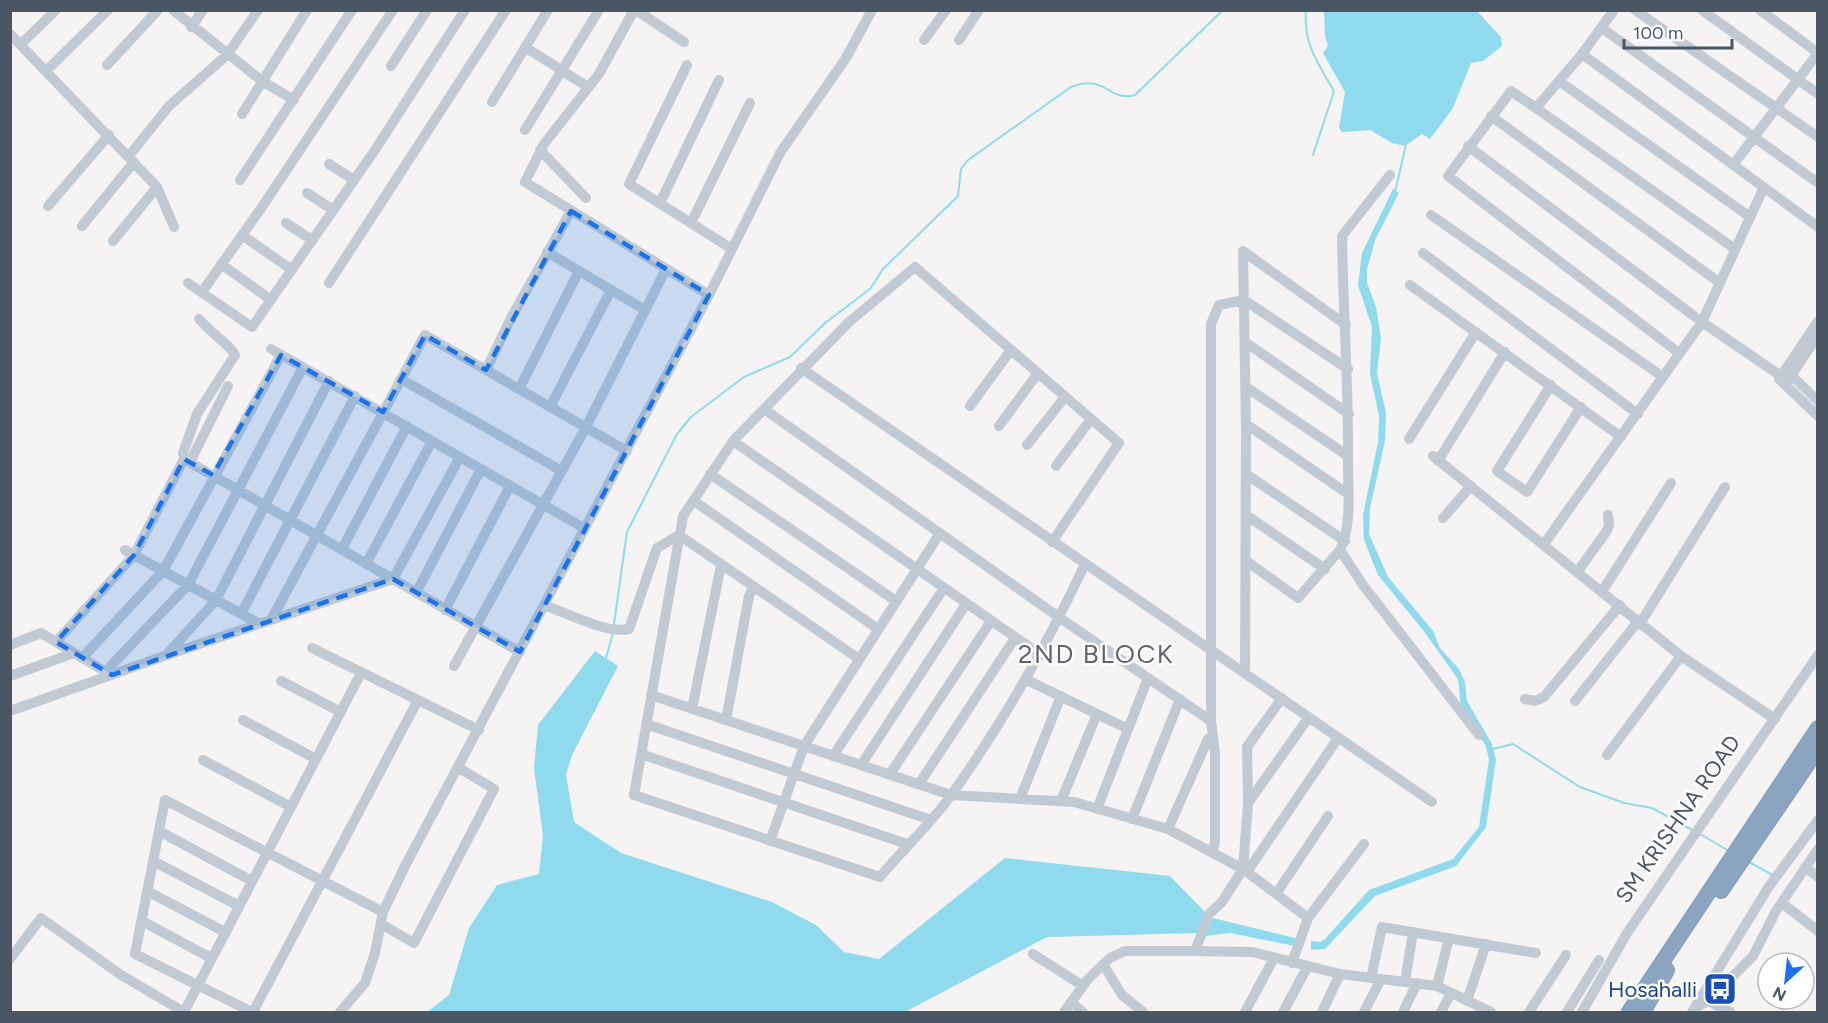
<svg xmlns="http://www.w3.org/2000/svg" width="1828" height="1023" viewBox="0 0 1828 1023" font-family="Figtree,sans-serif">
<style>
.water{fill:#90daee}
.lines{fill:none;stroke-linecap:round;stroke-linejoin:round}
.stream{stroke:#90daee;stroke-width:2}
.highway-casing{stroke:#7690ad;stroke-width:16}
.minor{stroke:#c1cad2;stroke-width:10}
.highway{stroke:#8ba5c1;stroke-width:15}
.marked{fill:#1a73e8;fill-opacity:0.2;stroke:#1a73e8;stroke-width:4.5;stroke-dasharray:12 8;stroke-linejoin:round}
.labels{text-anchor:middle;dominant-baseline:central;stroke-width:5;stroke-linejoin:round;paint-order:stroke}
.street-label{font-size:22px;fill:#4a5661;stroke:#fff}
.transit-label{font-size:22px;fill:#164399;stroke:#fff;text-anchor:end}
.quarter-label{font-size:26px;letter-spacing:1.5px;fill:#5f6368;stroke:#fff}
</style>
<rect width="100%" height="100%" fill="#f5f3f3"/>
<path class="water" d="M1324 11H1477L1501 37 1502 46 1483 61 1471 63 1453 108 1430 139 1422 134 1405 146 1392 143 1370 130 1342 132 1339 128 1345 92 1323 53 1328 46 1325 36Z
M1393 189 1399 193 1376 238 1367 269V283L1376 307 1381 338 1377 373 1386 413 1385 441 1370 508 1369 534 1388 577 1433 631 1440 648 1459 669 1465 682 1467 701 1492 744 1496 760 1486 827 1456 866 1375 896 1325 949 1311 950V941L1320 942 1325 939 1369 890 1453 859 1479 827 1489 760 1486 746 1461 708 1458 679 1423 630 1378 575 1364 540 1363 515 1378 442 1379 416 1370 374 1372 327 1358 285 1362 253Z
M595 651 618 666 572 755 566 775 574 822 621 853 772 902 816 925 844 952 879 959 1005 858 1170 876 1206 913 1199 933 1047 937 905 1012H427L449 995 469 928 497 885 539 874 543 836 534 768 538 725Z
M1213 918 1295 938V946L1230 933 1205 936Z"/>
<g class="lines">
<path class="stream" d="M1306 10C1303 43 1318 64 1334 91L1313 155
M1395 192 1406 145
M614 624 627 532 677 434 691 417 744 377 790 357 825 323 870 289 883 269 958 196 961 169 968 160 1071 87C1106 73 1110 103 1135 95L1223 10
M606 658 613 633
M1493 749 1513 744 1580 787 1624 803 1652 808 1692 830
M1700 834 1729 851
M1747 861 1771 874"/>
<g class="highway-casing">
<path id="highway" d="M1721 891 1818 749
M1629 1012 1818 728
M1643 1012 1667 970"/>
</g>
<path class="minor" d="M173 10 262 81 294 100
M634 10 599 74 544 144 525 182 709 295
M636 10 684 42
M1614 10 1582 54 1536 108 1511 91 1448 176 1679 353
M1635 10 1818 137
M1702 10 1818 94
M1760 10 1818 53
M191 27 203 10
M1602 28 1818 183
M10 34 157 187 174 227
M924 40 946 10
M959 40 979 10
M21 44 56 10
M525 47 588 87
M1582 54 1818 227
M107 65 158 10
M687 65 629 184 732 249
M391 66 427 10
M47 70 108 10
M1559 81 1750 217
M492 102 548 10
M1536 108 1735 249
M242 114 307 10
M1491 116 1720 283
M525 130 599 10
M1468 146 1702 322 1781 376
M540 150 586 198
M129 156 169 106 227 55 258 10
M329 164 354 180
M1733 165 1818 53
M1390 175 1342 236C1343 313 1349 388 1348 465 1348 491 1352 526 1340 550L1363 585 1479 735
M240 180 352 10
M307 193 333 210
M660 203 719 80
M48 206 109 135
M1431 215 1663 377
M286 223 312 240
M691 223 750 103
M82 226 134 162
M242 235 292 270
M113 241 157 187
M1243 251 1246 430 1245 672
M1243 251 1346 325
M547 252 645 310
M1423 253 1638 414
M221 264 271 300
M188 283 252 327 375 150 465 10
M329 283 506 10
M1410 285 1621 437
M202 292 262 207 393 10
M1818 321 1779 379 1818 416
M1245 342 1349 414
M271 349 584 528
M801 368 1432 802
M486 370 512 316 571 211
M1788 372 1818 401
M401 379 562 471
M1551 385 1497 471 1527 492 1581 407
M1785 385 1818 335
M1246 387 1348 456
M519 389 579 271
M970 406 1011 350
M550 407 611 290
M764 409 1060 618 1211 721
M1246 424 1348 494
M999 426 1038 373
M1409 439 1476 332
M733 441 1041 655
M1027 445 1065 397
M1433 456 1681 656 1775 719
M184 459 520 652
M1438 461 1505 352
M190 462 228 386
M1056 466 1091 419
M710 474 896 601
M1246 474 1345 541
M694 501 878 629
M1246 515 1325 569
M1443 518 1471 486
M1052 542 1119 443 915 267 849 322 733 441 683 516 634 795 880 877C903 849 931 824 952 794 1004 721 1047 645 1085 564
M1544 544 1702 322 1764 187
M342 549 407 426
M125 550 258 623
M1245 560 1298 598 1340 550
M366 564 432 441
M1578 571 1606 532 1609 526 1608 515
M1603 590 1671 483
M416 593 481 469
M544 605C567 613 606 634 629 629L657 548 679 535 859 659
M445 610 510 486
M241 614 355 396
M271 620 425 335 627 451
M1641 622 1725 487
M56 642 134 555 184 459 183 453 197 414 235 355C233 348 207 329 199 319
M10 645 41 633 111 675
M312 648 479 730
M169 652 216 600 329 381
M82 658 163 571 281 355
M454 666 586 427 666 269
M105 672 188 585 303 367
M10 676 74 653
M1027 680 1128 729
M281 681 341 712
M651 695 951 795 1074 802 1168 829 1243 869 1308 918 1292 963
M1525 699 1535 701 1544 697 1620 605
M1575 701 1639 620
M692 709 721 565
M10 711 167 655 393 579 460 457
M243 720 316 759
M726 720 749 596 753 588
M646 724 931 820
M641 754 907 844
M1607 755 1681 656
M833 756 944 588
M203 760 291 807
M861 765 966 604
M890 774 991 621
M919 784 1015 638
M1020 799 1061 696
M1061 801 1097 714
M1248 803 1309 717
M1097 809 1148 678
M1132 819 1180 699
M1168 829 1208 739 1213 738
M159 831 252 881
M770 841 804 746 940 533
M1213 850 1215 842V753L1211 721V324L1219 305 1244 300 1348 369
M153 861 239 906
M1805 867 1818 877
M1247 872 1338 738
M147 891 225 932
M1276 894 1328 816
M1782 903 1818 931
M1308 918 1364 844
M142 921 211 958
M381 924 414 943 494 789 459 768
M1195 951 1209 914 1222 902 1243 869 1248 803 1247 747 1282 698
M1033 954 1083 986
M10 959 41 918 121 975 184 1012
M1103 964 1122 995 1143 1012
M1371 978 1382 927 1536 953
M1405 982 1413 932
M1437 986 1449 938
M1467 1001 1486 944
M1708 1001 1730 1012
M1071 1002 1083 1012
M1695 1008 1708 1001 1753 956 1776 911 1818 849
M184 1012 361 673
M252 1012 135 954 165 800 383 912
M253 1012 418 700
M340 1012 365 983 375 953 383 912 405 866 709 295 780 153 846 58 872 10
M1064 1012 1088 979 1110 958 1125 951H1195L1252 952 1340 974 1437 986 1491 1012
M1245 1012 1274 958
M1283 1012 1308 966
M1322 1012 1340 974
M1364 1012 1381 979
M1403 1012 1417 983
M1441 1012 1451 993
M1529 1012 1566 955
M1567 1012 1599 960
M1582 1012 1627 933 1818 655
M1692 1012 1768 888 1818 820"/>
<use href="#highway" class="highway"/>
</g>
<path class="marked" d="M571 211 709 295 520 652 393 579 112 675 56 642 134 555 184 459 213 475 281 355 383 412 425 335 486 370Z"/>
<defs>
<g id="bus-square" transform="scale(1.725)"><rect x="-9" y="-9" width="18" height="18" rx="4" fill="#1a4fb4" stroke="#fff"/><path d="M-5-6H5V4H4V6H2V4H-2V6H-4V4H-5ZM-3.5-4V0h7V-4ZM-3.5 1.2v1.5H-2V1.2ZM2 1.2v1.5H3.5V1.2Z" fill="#fff"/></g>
</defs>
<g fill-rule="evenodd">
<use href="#bus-square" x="1720" y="989"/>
</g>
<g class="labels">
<g class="street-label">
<text transform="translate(1678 819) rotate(-55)">SM KRISHNA ROAD</text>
</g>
<g class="transit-label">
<text x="1697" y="989">Hosahalli</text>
</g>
<g class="quarter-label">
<text x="1096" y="654">2ND BLOCK</text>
</g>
</g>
<rect width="1828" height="1023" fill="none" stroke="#4a5661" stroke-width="24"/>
<g transform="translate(1786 981) rotate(207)"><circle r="28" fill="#ffffff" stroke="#b7bbc0" stroke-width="1.5"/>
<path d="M0-4.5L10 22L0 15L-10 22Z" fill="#1a73e8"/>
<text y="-9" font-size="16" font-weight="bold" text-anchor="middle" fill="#4a5661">N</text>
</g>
<path d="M1624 39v9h108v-9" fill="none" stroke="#4a5661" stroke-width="3"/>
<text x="1633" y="39" font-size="18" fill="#4a5661" stroke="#ffffff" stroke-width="4.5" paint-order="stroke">100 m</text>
</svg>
